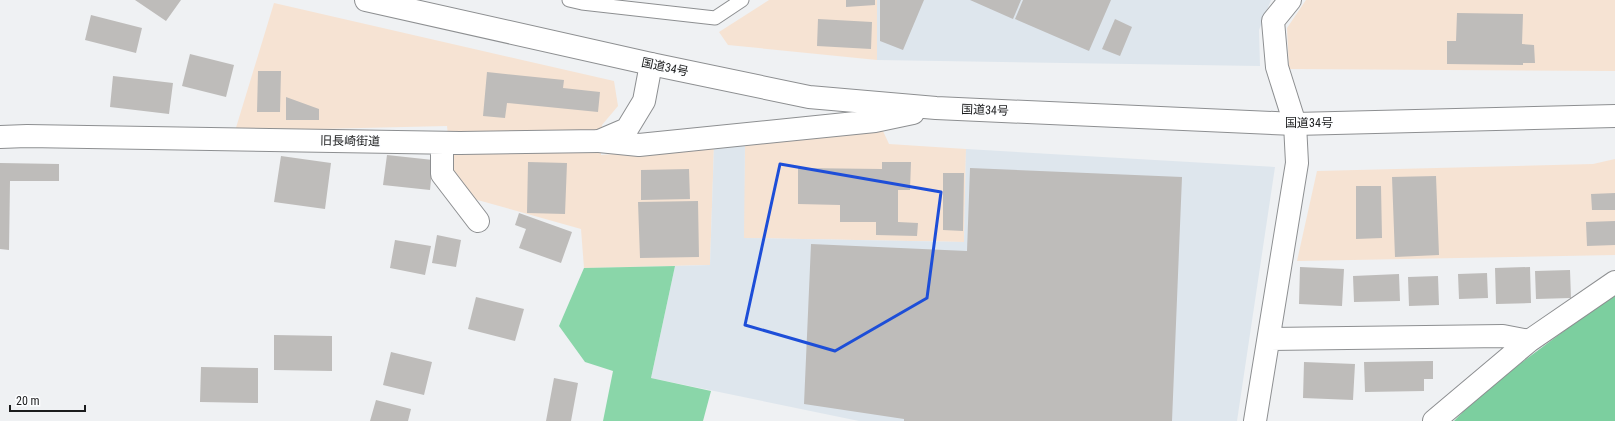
<svg xmlns="http://www.w3.org/2000/svg" width="1615" height="421" viewBox="0 0 1615 421" font-family="'Roboto Condensed','Noto Sans JP',sans-serif">
<style>
.commercial{fill:#f6e3d3}
.built{fill:#dee6ed}
.green{fill:#8ad6a9}
.forest{fill:#7ccf9f}
.building{fill:#bebcba}
.lines{fill:none;stroke-linecap:round;stroke-linejoin:round}
.lane-casing{stroke:#8d8f91;stroke-width:15}
.street-casing{stroke:#8d8f91;stroke-width:24}
.highway-casing{stroke:#8d8f91;stroke-width:24}
.lane{stroke:#fff;stroke-width:13}
.street{stroke:#fff;stroke-width:22}
.highway{stroke:#fff;stroke-width:22}
.marked{fill:none;stroke:#1d4ed8;stroke-width:3;stroke-linejoin:round}
.labels{text-anchor:middle;dominant-baseline:central;stroke-width:3;stroke-linejoin:round;paint-order:stroke}
.street-label{font-size:12px;fill:#1b1c1d;stroke:#fdfeff}
</style>
<rect width="100%" height="100%" fill="#eff1f3"/>
<path class="commercial" d="M769 0H877V60L728 45 719 32Z
M1306 0H1615V71L1289 69 1287 28Z
M274 3 614 81 618 106 602 125 601 155 714 146 710 265 584 268 581 229 474 199 452 174 447 126 235 131Z
M883 131 889 144 966 149 964 242 743 238 745 143Z
M1615 159V255L1297 261 1317 171 1593 164Z"/>
<path class="built" d="M877 0H1271L1259 30 1260 66 877 60Z
M745 143 744 238 964 242 966 149 1275 167 1237 421H859L651 378 675 266 710 265 714 146Z"/>
<path class="green" d="M675 266 651 378 711 391 703 421H603L613 371 585 362 559 326 584 268Z"/>
<path class="forest" d="M1615 293V421H1454L1482 392Z"/>
<path class="building" d="M135 0H181L166 21Z
M846 0H875V5L846 7Z
M880 0H924L903 50 880 41Z
M970 0H1021L1013 19Z
M1023 0H1111L1089 51 1015 19Z
M1457 13 1523 14 1522 44 1534 45 1535 63H1523V65L1447 64V41H1456Z
M91 15 142 28 136 53 85 40Z
M818 19 872 22 871 49 817 46Z
M1115 19 1132 27 1120 56 1102 49Z
M190 54 234 65 226 97 182 86Z
M258 71H281L280 112H257Z
M487 72 564 80 563 88 600 92 598 112 507 103 505 118 483 116Z
M113 76 173 83 169 114 110 107Z
M286 97 319 109V120H286Z
M387 155 433 160 430 190 383 185Z
M281 156 331 163 325 209 274 202Z
M528 162 567 163 565 214 527 213Z
M882 162H911L910 190H898V222L918 223 917 236 876 235V222H840V205L798 204V168L882 169Z
M0 163 59 164V181H10L9 250 0 249Z
M970 168 1182 177 1172 421H904V419L804 404 811 244 967 251Z
M689 169 690 199 641 200V170Z
M943 173H964L963 231 943 230Z
M1436 176 1439 255 1395 257 1392 177Z
M1356 186H1381L1382 238 1356 239Z
M1615 193V210H1592L1591 194Z
M698 201 699 257 640 258 638 202Z
M519 213 572 232 561 263 519 248 526 229 515 225Z
M1615 221V245L1587 246 1586 222Z
M437 235 461 240 456 267 432 263Z
M395 240 431 246 425 275 390 268Z
M1300 267 1344 269 1342 306 1299 304Z
M1530 267 1531 303 1496 304 1495 268Z
M1570 270 1571 298 1536 299 1535 271Z
M1487 273 1488 298 1459 299 1458 274Z
M1399 274 1400 301 1354 302 1353 276Z
M1438 276 1439 305 1409 306 1408 277Z
M476 297 524 309 515 341 468 329Z
M274 335 332 336V371L274 370Z
M391 352 432 362 424 395 383 385Z
M1433 361V379H1424V391L1365 392 1364 362Z
M1304 362 1355 364 1353 400 1303 398Z
M201 367 258 368V403L200 402Z
M554 378 578 383 571 421H546Z
M376 400 411 409 408 421H370Z"/>
<g class="lines">
<g class="lane-casing">
<path id="lane" d="M569 0 582 3 715 18 742 0"/>
</g>
<g class="street-casing">
<path id="street" d="M0 137 27 136 460 143 599 141 627 129 644 101 651 64
M442 143V174L478 221
M1269 339 1503 336 1529 341
M1255 421 1297 163 1295 124 1277 67 1273 21 1290 0
M1434 421 1529 341 1615 282"/>
</g>
<g class="highway-casing">
<path id="highway" d="M366 0 651 64 809 97 936 108 1295 124 1615 116
M599 141 639 145 875 121 913 113"/>
</g>
<use href="#lane" class="lane"/>
<use href="#street" class="street"/>
<use href="#highway" class="highway"/>
</g>
<path class="marked" d="M780 164 941 192 927 298 835 351 745 325Z"/>
<g class="labels">
<g class="street-label">
<text transform="translate(665 67) rotate(12)">国道34号</text>
<text transform="translate(985 110) rotate(2)">国道34号</text>
<text x="1309" y="123">国道34号</text>
<text transform="translate(350 141) rotate(1)">旧長崎街道</text>
</g>
</g>
<path d="M10 405v6h75v-6" fill="none" stroke="#1b1c1d" stroke-width="2"/>
<text x="16" y="405" font-size="12" fill="#1b1c1d" stroke="#fdfeff" stroke-width="3" paint-order="stroke">20 m</text>
</svg>
